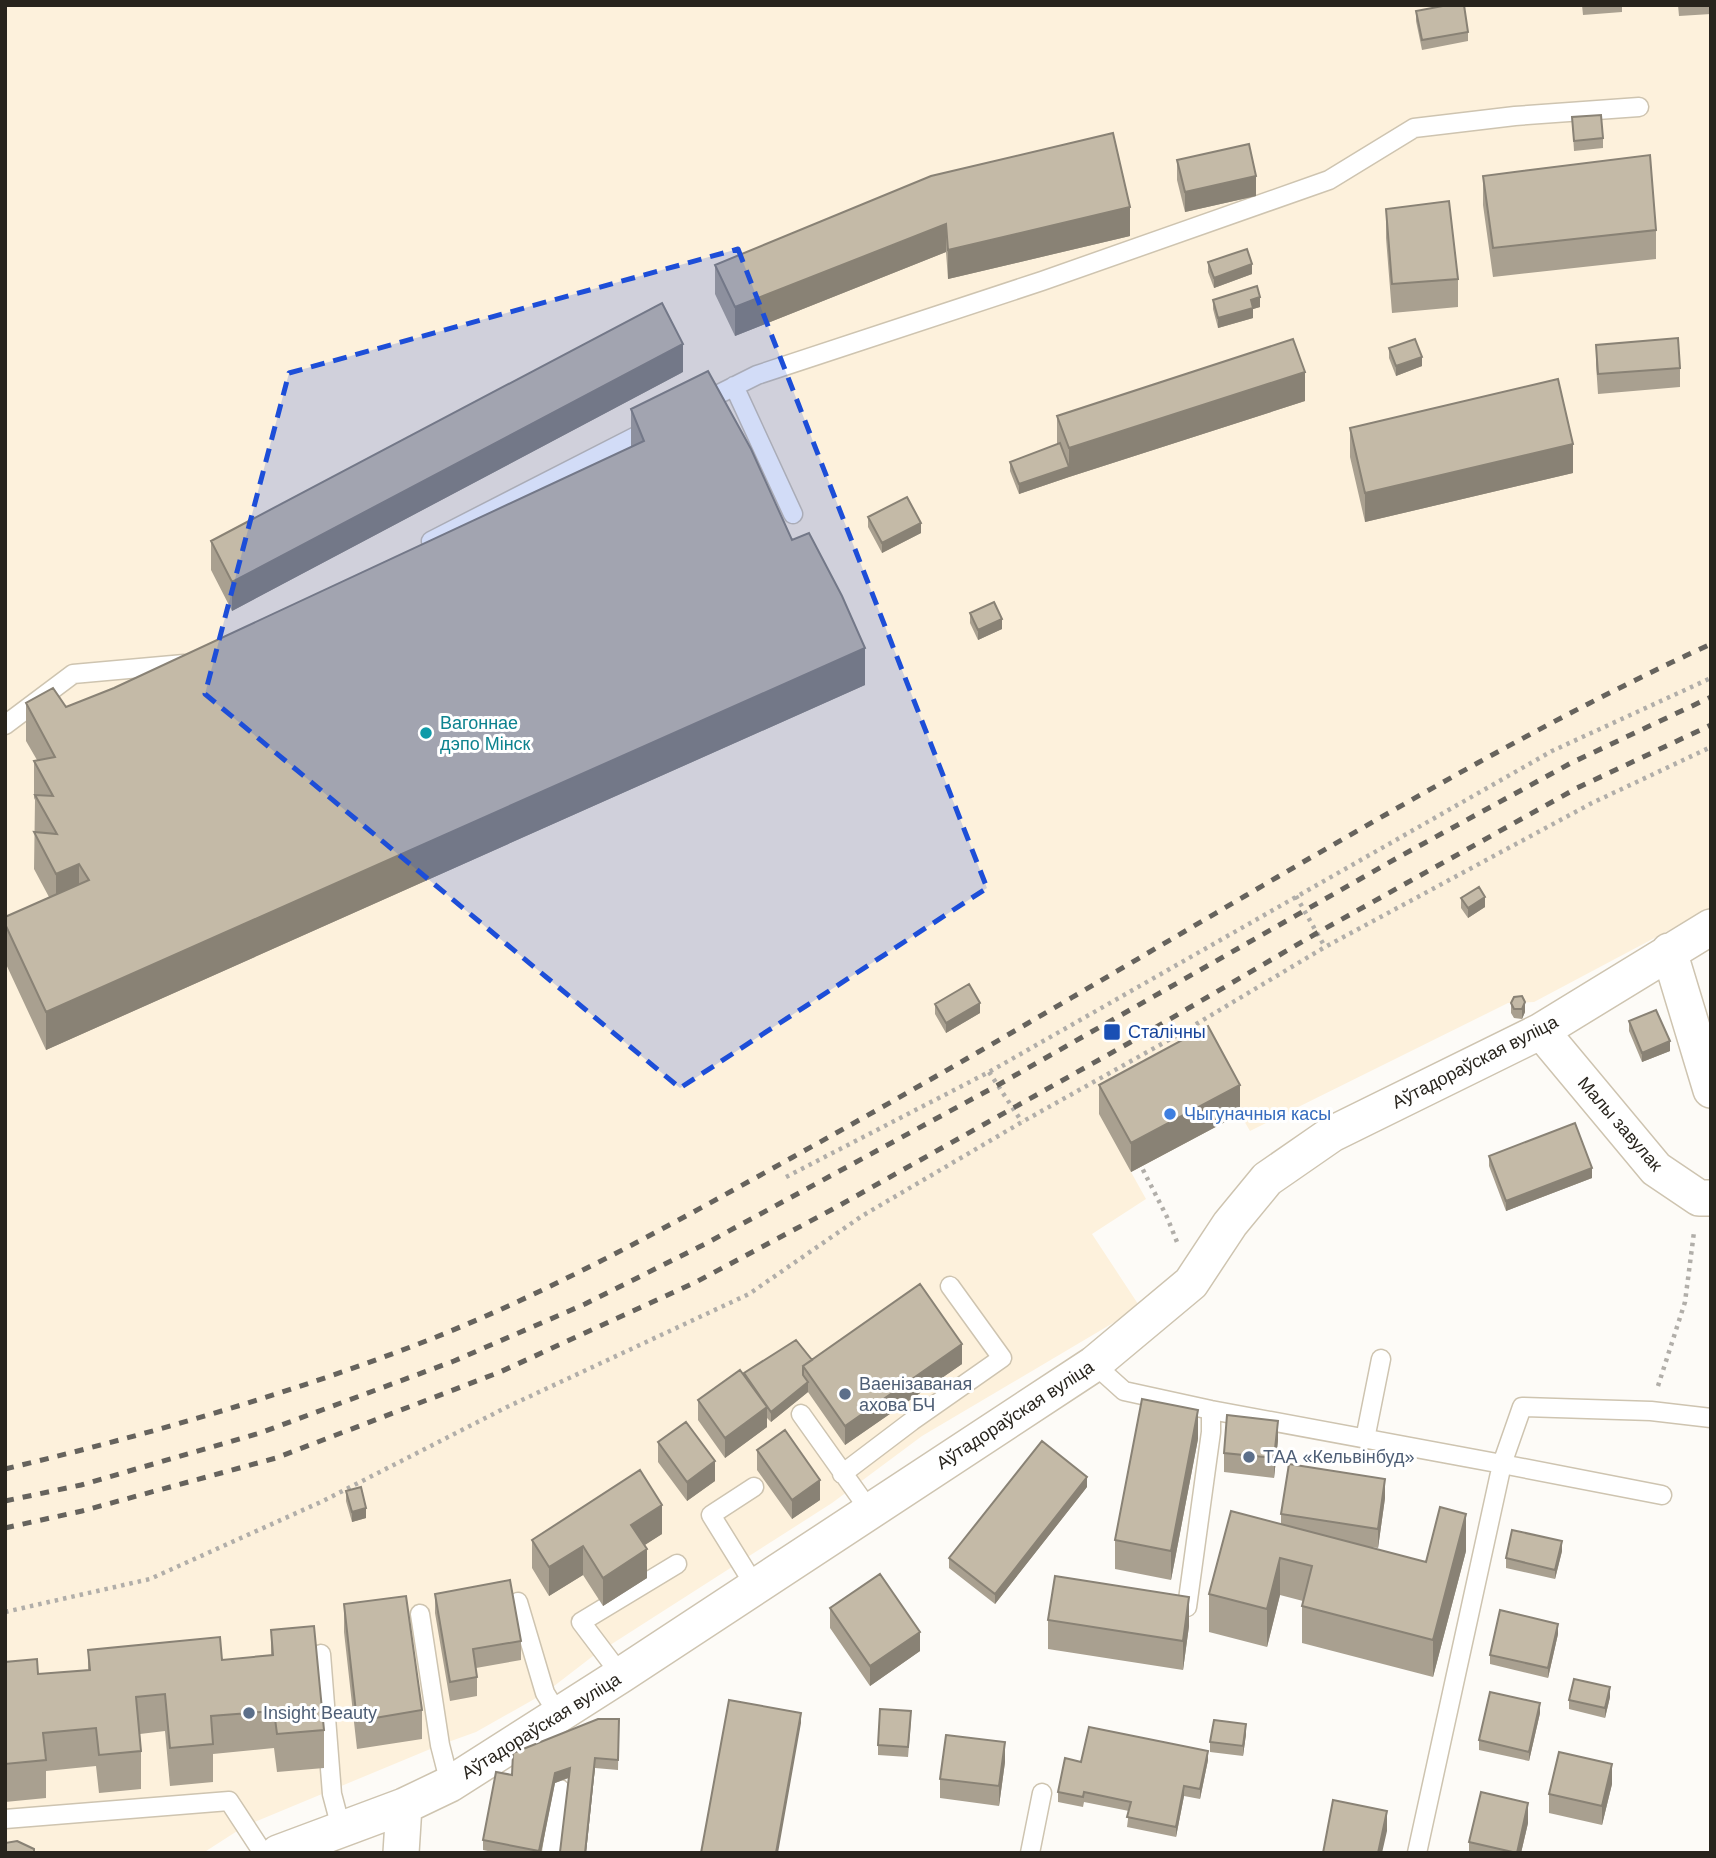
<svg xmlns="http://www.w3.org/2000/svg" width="1716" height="1858" viewBox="0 0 1716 1858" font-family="Arial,sans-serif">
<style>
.built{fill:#fdf1dc}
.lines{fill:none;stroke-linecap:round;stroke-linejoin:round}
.lane-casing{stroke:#cec4b0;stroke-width:21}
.street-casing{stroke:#cec4b0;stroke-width:38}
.path{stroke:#b1aea9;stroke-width:4.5;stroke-dasharray:3.5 5;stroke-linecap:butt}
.lane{stroke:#fff;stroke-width:18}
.street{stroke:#fff;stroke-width:35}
.rail{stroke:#66635d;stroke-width:5;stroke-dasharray:9 9;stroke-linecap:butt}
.wall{fill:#a9a090}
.shaded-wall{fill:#898275}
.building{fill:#c4baa7;stroke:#898275;stroke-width:2}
.marked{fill:#1d4ed8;fill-opacity:0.2;stroke:#1d4ed8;stroke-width:5;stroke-dasharray:14 9;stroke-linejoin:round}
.culture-dot{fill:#0f9aa8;stroke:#fff;stroke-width:2.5}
.transit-dot{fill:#1a4fb4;stroke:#fff;stroke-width:2.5}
.shop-dot{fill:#3f7fe0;stroke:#fff;stroke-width:2.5}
.service-dot{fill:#5c6f8a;stroke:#fff;stroke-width:2.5}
.labels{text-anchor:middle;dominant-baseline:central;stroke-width:6;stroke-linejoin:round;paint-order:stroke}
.culture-label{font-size:18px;fill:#0d838f;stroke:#fff;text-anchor:start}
.transit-label{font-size:18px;fill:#164399;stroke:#fff;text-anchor:start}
.street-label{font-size:18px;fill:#28241d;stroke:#fff}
.shop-label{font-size:18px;fill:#366cbe;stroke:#fff;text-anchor:start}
.service-label{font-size:18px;fill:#4e5e75;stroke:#fff;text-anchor:start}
</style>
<rect width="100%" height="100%" fill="#fdfbf7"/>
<path class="built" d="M5 5H1711V908L1534 1002 1508 1003 1250 1131 1240 1114 1131 1172 1146 1199 1092 1234 1140 1307 922 1436 832 1503 593 1656 545 1693 476 1732 440 1745 245 1826 203 1853H5Z"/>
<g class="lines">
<g class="lane-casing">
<path id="lane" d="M734 386 793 514
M699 404 757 375 1042 281 1329 180 1414 128 1515 116 1639 107
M431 541 652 428
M5 725 73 674 184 664
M1094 1364 1124 1391 1211 1410 1502 1464 1417 1853
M801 1414 870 1511
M1365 1439 1381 1359
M842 1474 912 1421 1002 1358 950 1286
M754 1487 711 1515 755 1586
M1662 1495 1502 1464 1522 1407 1651 1411 1711 1418
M518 1602 545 1693 558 1714
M1187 1607 1211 1432V1410
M420 1614 440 1745 450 1784
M321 1654 332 1794 341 1828
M621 1675 581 1622 677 1564
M5 1819 229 1801 263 1853
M551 1853 560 1789
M1030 1853 1042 1793"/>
</g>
<g class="street-casing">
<path id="street" d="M1669 951 1711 1090
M1541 1031 1656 1169 1699 1198H1711
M278 1853 404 1806 450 1784 621 1675 1094 1364 1191 1283 1230 1224 1267 1179 1332 1134 1541 1031 1711 927
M401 1853 404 1806"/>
</g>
<path class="path" d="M1296 896 1325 947
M989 1072 1022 1122
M1139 1162 1167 1217 1177 1242
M786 1177 989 1072 1552 751 1711 678
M1658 1386 1685 1302 1694 1232
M5 1612 150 1579 323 1501 507 1407 749 1294 862 1216 1022 1122 1183 1032 1325 947 1592 803 1711 747"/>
<use href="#lane" class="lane"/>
<use href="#street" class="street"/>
<path class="rail" d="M5 1469C147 1435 290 1394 426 1341 553 1291 674 1223 793 1157 963 1063 1130 963 1298 865 1433 787 1569 709 1711 644
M5 1501 81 1485 260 1433 454 1361 585 1304 705 1244 998 1085 1397 858 1571 763 1711 697
M5 1528 82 1511 276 1458 500 1372 696 1282 833 1209 1129 1043 1317 933 1577 788 1711 725"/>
</g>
<path class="wall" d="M1582 5H1622V12L1583 15Z
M1678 5H1711V14L1679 16Z
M1416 11 1468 32V41L1422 50 1416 21Z
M1572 117 1603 138V148L1574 151Z
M1177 160 1256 196 1185 212 1177 180Z
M931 176 1130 236 948 279 946 252 735 336 715 294V265Z
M1483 176 1656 230V259L1493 277 1483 205Z
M1386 209 1458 279V307L1392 313 1386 238Z
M1208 262 1252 274 1214 288 1208 272Z
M1213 300 1260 307 1253 309V318L1218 328 1213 309Z
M1596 345 1680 368V387L1598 394 1596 364Z
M1389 348 1422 366 1396 376 1389 358Z
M683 372 232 611 211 570V541Z
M1305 401 1069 477 1019 494 1010 471V462L1057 444V416Z
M631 409 792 540 865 685 46 1050 5 962V917L49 897 34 869 35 800 34 798V761L37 760 26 741V703L66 707 114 688 631 447Z
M1350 428 1573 473 1365 522 1350 457Z
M868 517 921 533 882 553 868 527Z
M970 613 1002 629 978 640 970 623Z
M1461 898 1485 907 1468 918 1461 908Z
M1522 996 1525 1012 1522 1019 1514 1018 1511 1013V1003Z
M935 1004 980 1013 946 1033 935 1014Z
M1629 1021 1670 1051 1642 1062 1629 1031Z
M1099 1085 1240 1114 1131 1172 1099 1114Z
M1489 1156 1592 1178 1506 1211 1489 1166Z
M812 1360 962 1364 845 1445 808 1392 771 1422 767 1418V1427L725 1458 698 1420V1400L744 1375V1373Z
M1198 1439 1171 1580 1115 1569V1540Z
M1278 1440 1274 1478 1224 1472V1453Z
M658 1442 715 1481 687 1501 658 1462Z
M757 1450 820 1500 792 1519 757 1470Z
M1087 1487 995 1604 949 1568V1558Z
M346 1491 366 1518 352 1522 346 1501Z
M1385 1498 1378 1548 1369 1547 1426 1562 1466 1551 1433 1677 1302 1643V1606L1303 1601 1280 1595 1267 1647 1209 1632V1594L1281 1524V1514Z
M662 1534 644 1545 647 1578 603 1606 583 1575 549 1596 532 1568V1540Z
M1562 1551 1555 1579 1506 1568V1558Z
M435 1594 521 1641V1660L476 1668 477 1677V1696L450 1701 435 1613Z
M344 1604 422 1710V1739L357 1749 344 1632Z
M830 1608 920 1651 870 1686 830 1628Z
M1048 1620 1189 1626 1183 1670 1048 1649Z
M271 1630 324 1730V1768L277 1772 274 1748 213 1754V1782L170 1786 165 1731 140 1734 141 1751V1789L99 1793 96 1766 46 1771V1798L5 1802V1662L38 1674 88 1670V1650L222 1660 271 1656Z
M1558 1634 1548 1678 1490 1664V1655Z
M1610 1697 1605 1718 1569 1709V1700Z
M1540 1713 1529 1761 1479 1750V1740Z
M619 1719 618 1770 595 1768 586 1853H560L569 1778 555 1783 541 1853H497L483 1850V1840L512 1775Z
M911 1721 908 1757 878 1755V1745Z
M1246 1734 1243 1756 1210 1752V1742Z
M1208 1760 1200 1799 1184 1796 1176 1837 1127 1827 1129 1811 1084 1802 1083 1807 1058 1802V1792L1081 1762Z
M1005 1762 999 1806 940 1798V1779Z
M1612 1784 1602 1825 1549 1813V1794Z
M1528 1823 1521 1853H1469V1842Z"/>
<path class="shaded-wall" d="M1256 176V196L1185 212V192Z
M1130 207V236L948 279V250Z
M946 224V252L735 336V307Z
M1252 264V274L1214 288V278Z
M1260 297V307L1253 309V318L1218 328V318L1251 300Z
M683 344V372L232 611V582Z
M1422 357V366L1396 376V366Z
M1305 372V401L1069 477 1019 494V484L1069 467V448Z
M1573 444V473L1365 522V493Z
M921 523V533L882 553V543Z
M1002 619V629L978 640V630Z
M865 648V685L46 1050V1012Z
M79 864V902L56 912V874Z
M1485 897V907L1468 918V908Z
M1525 1002V1012L1522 1019V1009Z
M980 1003V1013L946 1033V1023Z
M1670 1041V1051L1642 1062V1053Z
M1240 1085V1114L1131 1172V1143Z
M1592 1168V1178L1506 1211V1201Z
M962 1344V1364L845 1445V1426Z
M808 1382V1392L771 1422V1412Z
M767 1407V1427L725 1458V1438Z
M1198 1410V1439L1171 1580V1551Z
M1278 1421V1440L1274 1478V1458Z
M715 1461V1481L687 1501V1482Z
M1087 1477V1487L995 1604V1594Z
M1385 1479V1498L1378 1548V1529Z
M820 1480V1500L792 1519V1500Z
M662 1505V1534L631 1554V1525Z
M366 1508V1518L352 1522V1512Z
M1466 1514V1551L1433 1677V1640Z
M1562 1541V1551L1555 1579V1570Z
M583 1546V1575L549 1596V1567Z
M647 1549V1578L603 1606V1578Z
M1280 1558V1595L1267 1647V1609Z
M1189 1597V1626L1183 1670V1641Z
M1558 1624V1634L1548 1678V1668Z
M920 1632V1651L870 1686V1666Z
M1610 1687V1697L1605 1718V1708Z
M1540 1703V1713L1529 1761V1752Z
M801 1713V1723L778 1853H776Z
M1246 1724V1734L1243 1756V1746Z
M1005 1742V1762L999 1806V1786Z
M1208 1751V1760L1200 1799V1789Z
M595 1758V1768L586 1853H585Z
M1612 1764V1784L1602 1825V1806Z
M570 1768V1777L555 1783 541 1853H539L555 1773Z
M1184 1786V1796L1176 1837V1827Z
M1528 1803V1823L1521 1853H1517Z
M1387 1811V1831L1382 1853H1378Z"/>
<path class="building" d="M1448 5H1464L1468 32 1422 40 1416 11Z
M1601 115 1603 138 1574 141 1572 117Z
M1113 133 1130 207 948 250 946 224 735 307 715 265 931 176Z
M1249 144 1256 176 1185 192 1177 160Z
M1650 155 1656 230 1493 248 1483 176Z
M1449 201 1458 279 1392 284 1386 209Z
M1247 249 1252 264 1214 278 1208 262Z
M1257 286 1260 297 1251 300 1253 308 1218 318 1213 300Z
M662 303 683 344 232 582 211 541Z
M1678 338 1680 368 1598 374 1596 345Z
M1293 339 1305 372 1069 448 1057 416Z
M1415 339 1422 357 1396 366 1389 348Z
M708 371 751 449 792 540 809 533 842 596 865 648 46 1012 5 924V917L89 880 79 864 56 874 34 832 57 834 35 795 53 796 34 761 55 757 26 703 53 688 66 707 114 688 644 441 631 409Z
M1558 379 1573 444 1365 493 1350 428Z
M1060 443 1069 467 1019 484 1010 462Z
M907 497 921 523 882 543 868 517Z
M994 602 1002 619 978 630 970 613Z
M1479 887 1485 897 1468 908 1461 898Z
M969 984 980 1003 946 1023 935 1004Z
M1522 996 1525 1002 1522 1009H1514L1511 1003 1514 997Z
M1656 1010 1670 1041 1642 1053 1629 1021Z
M1208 1026 1240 1085 1131 1143 1099 1085Z
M1575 1123 1592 1168 1506 1201 1489 1156Z
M920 1284 962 1344 845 1426 803 1366Z
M796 1340 812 1360 803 1366V1375L808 1382 771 1412 744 1373Z
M740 1370 767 1407 725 1438 698 1400Z
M1142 1399 1198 1410 1171 1551 1115 1540Z
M1227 1415 1278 1421 1274 1458 1224 1453Z
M686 1422 715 1461 687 1482 658 1442Z
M785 1430 820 1480 792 1500 757 1450Z
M1042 1441 1087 1477 995 1594 949 1558Z
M1289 1464 1385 1479 1378 1529 1281 1514Z
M640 1470 662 1505 631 1525 647 1549 603 1578 583 1546 549 1567 532 1540Z
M361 1487 366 1508 352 1512 346 1491Z
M1440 1507 1466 1514 1433 1640 1302 1606 1312 1566 1280 1558 1267 1609 1209 1594 1231 1511 1426 1562Z
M1512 1530 1562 1541 1555 1570 1506 1558Z
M880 1574 920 1632 870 1666 830 1608Z
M1055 1576 1189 1597 1183 1641 1048 1620Z
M510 1580 521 1641 473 1649 477 1677 450 1682 435 1594Z
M406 1596 422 1710 357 1721 344 1604Z
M1500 1610 1558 1624 1548 1668 1490 1655Z
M314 1626 324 1730 277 1734 274 1711 211 1716 213 1744 170 1748 165 1694 136 1697 141 1751 99 1755 96 1728 43 1733 46 1760 5 1764V1662L37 1659 38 1674 90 1670 88 1650 220 1637 222 1660 273 1655 271 1630Z
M1574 1679 1610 1687 1605 1708 1569 1700Z
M1490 1692 1540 1703 1529 1752 1479 1740Z
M729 1700 801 1713 776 1853H701Z
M880 1709 911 1711 908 1747 878 1745Z
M598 1719H619L618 1760 595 1758 585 1853 560 1852 570 1768 555 1773 539 1851 483 1840 496 1772 512 1775 513 1753Z
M1214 1720 1246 1724 1243 1746 1210 1742Z
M1089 1727 1208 1751 1200 1789 1184 1786 1176 1827 1127 1817 1131 1802 1084 1792 1083 1797 1058 1792 1065 1758 1081 1762Z
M946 1735 1005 1742 999 1786 940 1779Z
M1559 1752 1612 1764 1602 1806 1549 1794Z
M1481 1792 1528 1803 1517 1853 1469 1842Z
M1333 1800 1387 1811 1378 1853H1323Z
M17 1841 34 1849V1853H5V1843Z"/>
<path class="marked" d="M738 249 987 888 680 1088 205 694 289 373Z"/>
<circle class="culture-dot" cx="426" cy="733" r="7"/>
<rect class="transit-dot" x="1103" y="1023" width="18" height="18" rx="3.5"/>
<circle class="shop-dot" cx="1170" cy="1114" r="7"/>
<g class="service-dot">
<circle cx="845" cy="1394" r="7"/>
<circle cx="1249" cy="1457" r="7"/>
<circle cx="249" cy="1713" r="7"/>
</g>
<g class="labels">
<g class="culture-label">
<text x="440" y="723">Вагоннае<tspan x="440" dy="21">дэпо Мінск</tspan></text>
</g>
<g class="transit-label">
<text x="1128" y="1032">Сталічны</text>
</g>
<g class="street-label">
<text transform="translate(1475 1062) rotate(-27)">Аўтадораўская вуліца</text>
<text transform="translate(1620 1124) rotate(49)">Малы завулак</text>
<text transform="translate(1015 1415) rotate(-33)">Аўтадораўская вуліца</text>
<text transform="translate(541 1726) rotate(-32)">Аўтадораўская вуліца</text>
</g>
<g class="shop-label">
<text x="1184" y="1114">Чыгуначныя касы</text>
</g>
<g class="service-label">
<text x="859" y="1384">Ваенізаваная<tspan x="859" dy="21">ахова БЧ</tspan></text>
<text x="1263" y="1457">ТАА «Кельвінбуд»</text>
<text x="263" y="1713">Insight Beauty</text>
</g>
</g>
<rect width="1716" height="1858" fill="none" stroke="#28241d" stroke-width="14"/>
</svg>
